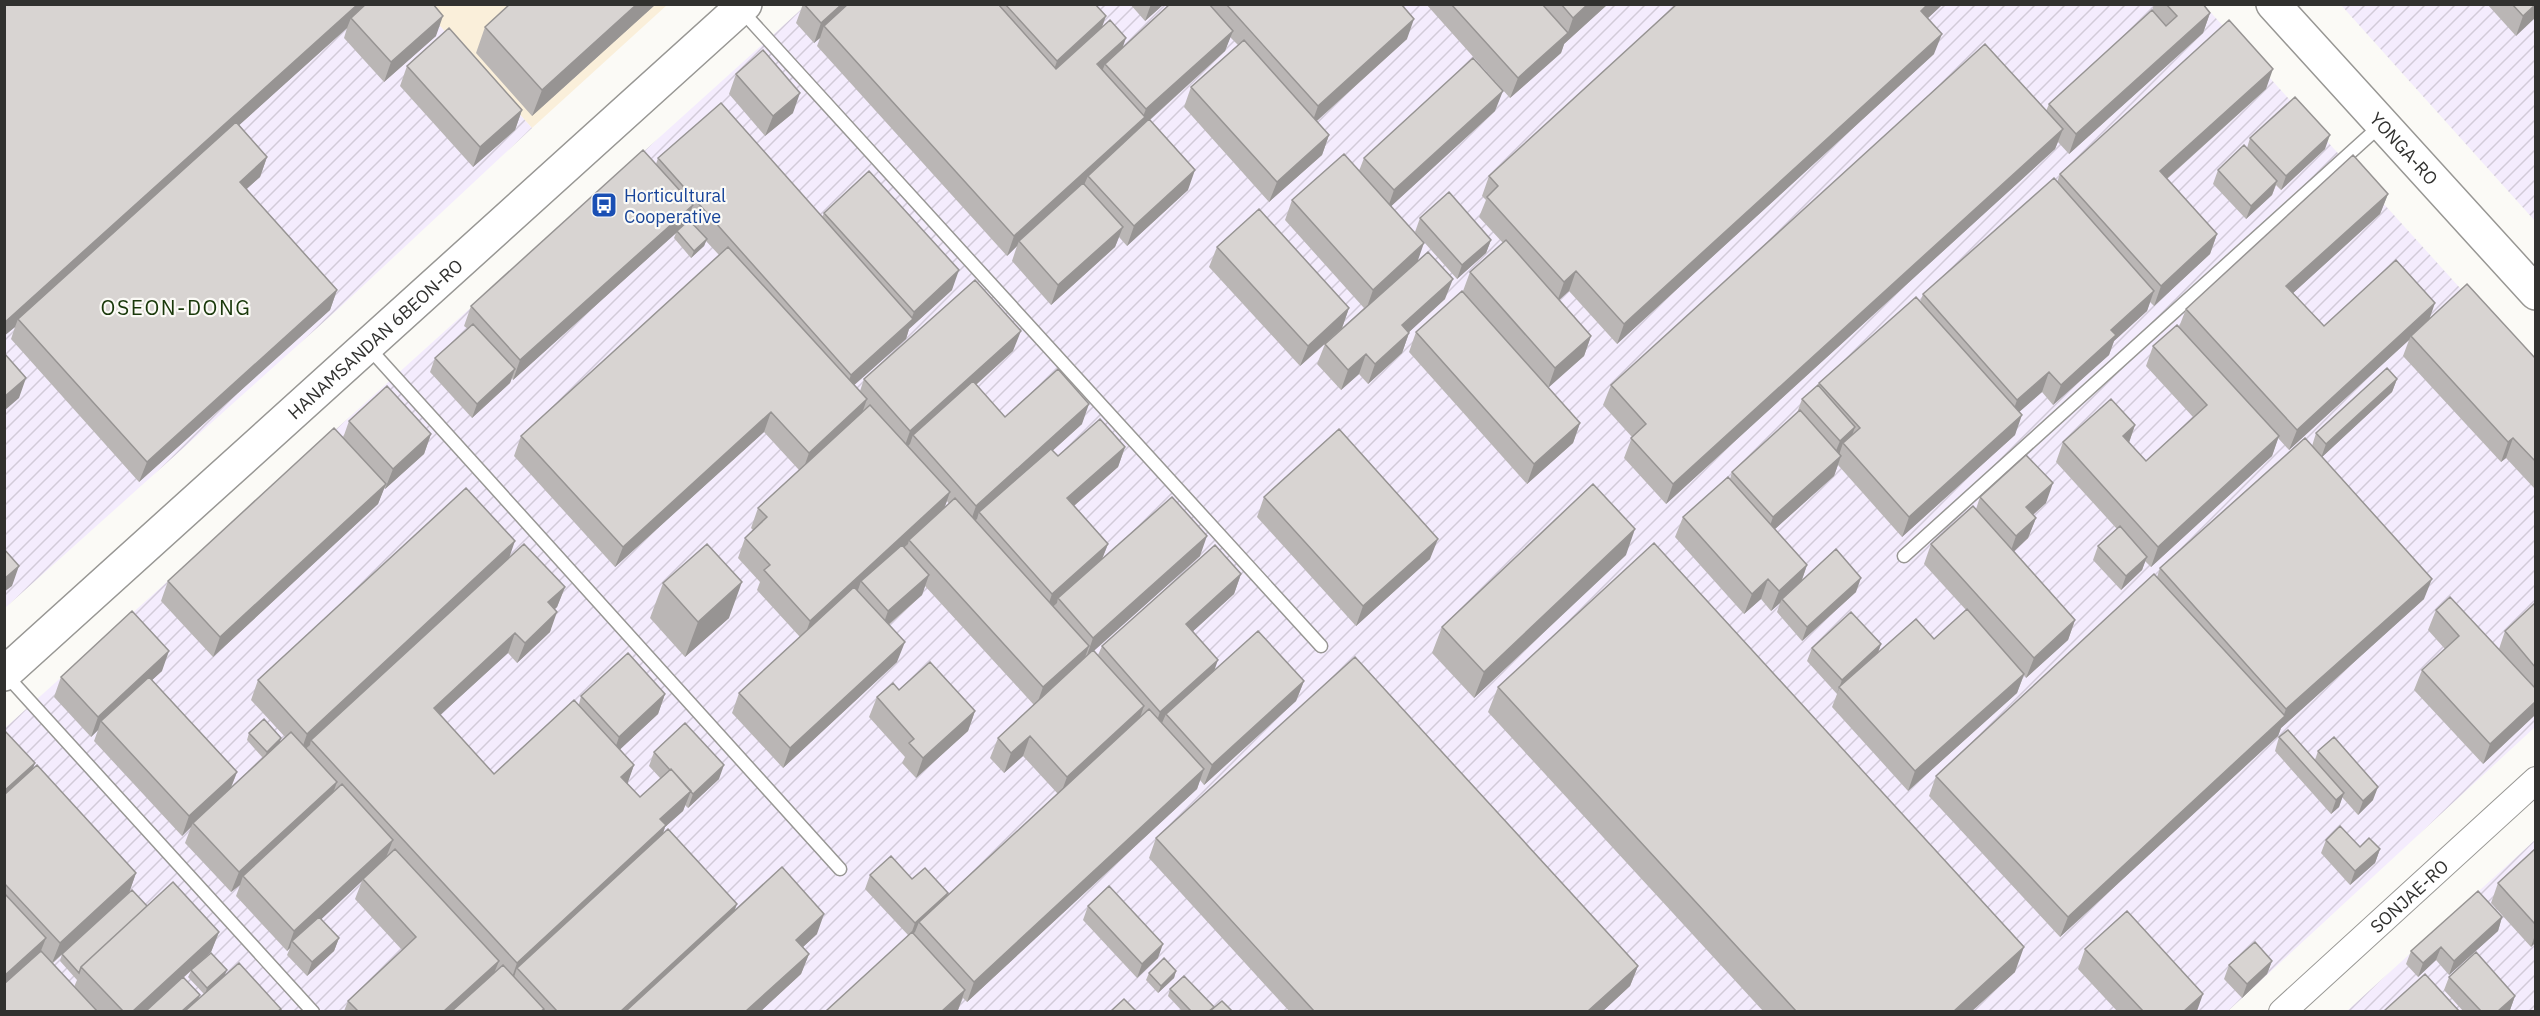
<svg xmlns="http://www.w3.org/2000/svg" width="2540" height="1016" viewBox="0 0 2540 1016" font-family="'IBM Plex Sans',sans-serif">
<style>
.commercial{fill:#faefda}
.industrial{fill:url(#industrial-furrows)}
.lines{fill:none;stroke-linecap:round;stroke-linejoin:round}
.lane-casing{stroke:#989794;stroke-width:15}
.street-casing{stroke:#989794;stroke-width:28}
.secondary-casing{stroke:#989794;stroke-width:36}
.lane{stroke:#fff;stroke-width:12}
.street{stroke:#fff;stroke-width:26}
.secondary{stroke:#fff;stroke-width:33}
.wall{fill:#bab6b5;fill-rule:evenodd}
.shaded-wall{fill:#979493}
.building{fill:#d8d4d2;stroke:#979493;stroke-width:1.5}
.labels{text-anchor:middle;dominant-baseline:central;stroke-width:4.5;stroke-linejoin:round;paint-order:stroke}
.street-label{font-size:18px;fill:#31312f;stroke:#fbfaf6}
.transit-label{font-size:18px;fill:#164399;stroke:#fbfaf6;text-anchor:start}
.quarter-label{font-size:21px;letter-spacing:1.5px;fill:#19380a;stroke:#fbfaf6}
</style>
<defs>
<pattern id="industrial-furrows" width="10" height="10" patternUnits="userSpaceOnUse" patternTransform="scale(1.5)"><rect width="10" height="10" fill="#f4ecfd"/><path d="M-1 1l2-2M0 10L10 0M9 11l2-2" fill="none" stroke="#d2cbd9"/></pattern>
</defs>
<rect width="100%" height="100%" fill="#fbfaf6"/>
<path class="commercial" d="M421 5H667L532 128Z"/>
<path class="industrial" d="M5 5H421L532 128 336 311 5 608Z
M806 5H2204L2535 371V727L2228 1011H5L4 729Z
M2341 5H2535V221Z
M2535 840V1011H2347Z"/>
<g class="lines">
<g class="lane-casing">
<path id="lane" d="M741 10 1321 646
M368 347 840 869
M1904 556 2381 125
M6 675 313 1012"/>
</g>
<g class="street-casing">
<g id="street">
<path id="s1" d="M2282 1012 2536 780"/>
</g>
</g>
<g class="secondary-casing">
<g id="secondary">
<path id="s2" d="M2273 4 2536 293"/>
<path id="s3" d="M4 674 745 4"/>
</g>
</g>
<use href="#lane" class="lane"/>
<use href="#street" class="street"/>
<use href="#secondary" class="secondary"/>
</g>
<path class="wall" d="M4 4H433L436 36 384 82 344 38 347 28 239 125 267 157 260 177 246 189 337 290 330 310 139 482 11 339 15 327 4 336Z
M510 4H656L532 116 476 53 485 27Z
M803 4H1095L1102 28 1123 48 1170 4H1401L1407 39 1317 121 1329 135 1322 155 1269 202 1184 107 1191 87 1238 45 1230 37 1225 51 1150 120 1188 190 1127 246 1119 237 1115 247 1051 305 1012 261 1017 246 1007 256 817 46 820 38 814 43 796 23Z
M1130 4H1164L1145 21Z
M1426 4H1608L1564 44 1561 53 1510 98Z
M1677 4H1943L1928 18 1934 54 1617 344 1569 291 1559 300 1591 336 1584 356 1548 387 1580 423 1573 443 1527 484 1409 352 1416 332 1463 291 1470 272 1503 243 1479 217 1486 200 1482 196 1489 176Z
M2154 4H2203L2210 13 2203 33 2069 154 2058 142 2055 149 1666 504 1624 458 1632 437 1603 405 1611 385 2046 111 2049 104 2152 11Z
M2487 4H2535L2516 36Z
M407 66 522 110 515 130 473 167 400 86Z
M736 74 793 113 765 136 729 94Z
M2266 89 2167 179 2217 234 2210 254 2154 306 2150 302 2147 311 2114 341 2109 355 2053 405 2042 392 2019 412 2015 435 1902 537 1838 465 1834 476 1775 529 1807 565 1802 580 1856 592 1802 641 1777 612 1780 603 1771 611 1761 599 1744 614 1675 537 1683 517 1730 479 1732 472 1797 413 1802 399 1818 385 1819 383 1920 302 1923 294 2057 182 2060 174Z
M1495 111 1391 206 1418 260 1445 299 1409 332V333L1402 353 1368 384 1359 374 1341 390 1317 364 1325 344 1300 366 1209 267 1217 247 1349 308 1342 328 1364 308 1285 220 1292 200 1359 171 1364 158Z
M2250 138 2325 149 2281 190 2276 185 2272 195 2246 219 2213 184 2218 170 2247 148Z
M658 158 822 217 824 213 952 290 909 329 906 339 854 385 860 391 864 379 1013 351 976 385 1005 417 1082 424 1052 451 1058 456 1125 447 1118 467 1074 506 1108 544 1102 559 1200 556 1094 650 1098 655 1102 646 1241 574 1234 594 1193 631 1214 670 1304 681 1296 701 1204 785 1200 780 1197 789 967 1002 963 998 958 1010 908 935 865 889 870 875 912 879 946 897 1058 794 1023 756 1004 773 990 758 998 738 1034 705 925 586 922 595 889 625 897 662 783 768 732 713 739 693 800 637 757 590 760 582 738 558 745 538 753 530 751 528 758 508 799 470 764 432 615 567 514 456 521 436 719 255 706 241 704 246 691 258 674 238 676 233 513 380 512 378 510 383 472 418 430 372 435 358 468 329 464 326 471 306 656 164ZM947 501 949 504 944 508Z
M2388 194 2380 214 2293 293 2324 326 2429 319 2535 358V487L2534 488 2506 458 2501 462 2403 356 2409 340 2289 450 2278 438 2272 456 2151 567 2145 561 2142 570 2121 590 2093 560 2098 546 2117 529 2056 462 2063 442 2135 425 2129 443 2146 461 2193 417 2146 366 2153 346 2179 327 2186 309Z
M1420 218 1491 240 1486 253 1457 279 1415 232Z
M2397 379 2392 392 2322 457 2424 599 2281 728 2278 736 2060 937 1929 796 1936 776 2157 577 2160 568 2312 446 2316 433Z
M349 421 431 434 424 454 385 489 384 488 378 504 213 657 161 601 168 581 343 438Z
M1264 497 1430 559 1356 626 1257 517Z
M1980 497 2046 503 2033 515 2036 518 2028 538 2014 551 2075 620 2068 640 2026 678 2024 675 2017 693 1908 791 1832 707 1837 694 1807 661 1812 648 1881 644 1878 653 1934 639 1966 610 1924 564 1931 544 1976 509Z
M1626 555 1474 698 1432 653 1442 627Z
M509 558 565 587 557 607 555 609 550 632 517 663 508 653 440 715 494 774 579 704 581 696 665 694 658 714 620 749 634 765 627 783 640 797 661 779 649 766 654 752 719 779 688 808 685 805 683 811 665 827 663 834 734 911 817 934 803 947 809 954 801 974 761 1011H344L348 1001 402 950 355 899 362 881 321 919 339 938 334 951 307 976 287 955 290 948 287 951 236 896 240 885 231 892 185 843 191 827 182 836 94 741 98 730 91 737 54 697 61 677 162 671 152 680 237 772 231 788 263 758 247 740 249 733 280 742 285 737 251 700 258 680Z
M663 583 729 618 685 657 650 618Z
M2535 603V715L2483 764 2414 690 2422 670 2445 649 2428 630 2436 610 2499 649 2505 631Z
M1498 687 2015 972 1972 1011H1763L1488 712Z
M899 690 975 711 968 731 916 778 902 763 905 757 869 717 877 697Z
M4 730 33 769 136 873 129 893 53 963 74 987 77 980 60 961 62 954 147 906 219 932 211 952 204 959 225 975 281 1009 280 1011H4ZM191 971 188 977 204 994 198 1000 184 977Z
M2279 737 2315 760 2318 751 2373 800 2358 815 2342 797 2339 807 2331 814 2275 751Z
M1156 838 1638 966 1630 986 1603 1011H1289L1149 858Z
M2326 840 2360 847 2380 849 2375 863 2350 885 2321 853Z
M2535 849V943L2531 947 2491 903 2498 883Z
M1088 906 1158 958 1137 978 1083 920Z
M2502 917 2498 931 2449 975 2436 960 2418 977 2406 964 2411 951Z
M2085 949 2197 1011H2117L2078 969Z
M2272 961 2267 974 2242 998 2224 979 2229 965Z
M1176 971 1174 978 1158 993 1146 980 1149 973Z
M2449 977 2515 996 2510 1010 2508 1011H2463L2444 990Z
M1170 989 1214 1007 1232 1011H1182L1168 996Z"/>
<path class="shaded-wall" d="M358 4H373L351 18 347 28 21 322 18 319 15 327 4 336V323Z
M637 4H656L532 116 542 90Z
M842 4H856L824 26 820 38 814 43 821 23Z
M1151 4H1164L1145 21Z
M1588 4H1608L1564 44 1573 18Z
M1928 4H1943L1914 31 1921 11Z
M2535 5V18L2516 36 2523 16Z
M2210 13 2203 33 2069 154 2076 134Z
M443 16 436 36 384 82 391 62Z
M1106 16 1099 36 1050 81 1057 61Z
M1414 19 1407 39 1311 126 1318 106Z
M1233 31 1225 51 1088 176 1084 185 1019 241 1017 246 1007 256 1014 236 1142 119 1146 109Z
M1568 33 1561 53 1510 98 1518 78Z
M1942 34 1934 54 1617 344 1624 324Z
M1126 38 1119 58 1105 64 1101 74 1097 64Z
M2273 69 2266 89 2153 191 2160 171Z
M1503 91 1495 111 1387 210 1394 190Z
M800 93 793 113 765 136 773 116Z
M522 110 515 130 473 167 480 147Z
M2063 129 2055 149 1666 504 1673 484Z
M1329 135 1322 155 1269 202 1277 182Z
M2330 135 2325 149 2281 190 2286 176Z
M267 157 260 177 232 202 240 182Z
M1195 170 1188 190 1127 246 1134 226Z
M2277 181 2272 195 2246 219 2251 206Z
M2388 194 2380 214 2279 306 2286 286Z
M693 205 685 225 513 380 520 360Z
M1123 227 1115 247 1051 305 1058 285Z
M2217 234 2210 254 2154 306 2161 286Z
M707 239 704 246 691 258 694 251Z
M1491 240 1486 253 1457 279 1462 265Z
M1424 243 1417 263 1366 310 1373 290Z
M959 270 952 290 909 329 906 339 843 395 851 375 910 322 914 312Z
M1576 271 1569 291 1557 302 1564 282Z
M1453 279 1445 299 1395 345 1402 325Z
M337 290 330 310 139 482 147 462Z
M2154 291 2147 311 2114 341 2109 355 2053 405 2061 385 2111 330Z
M2435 303 2428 323 2411 336 2409 340 2289 450 2297 430Z
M1349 308 1342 328 1300 366 1308 346Z
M1021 331 1013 351 916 439 913 435 910 444 903 451 910 431Z
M1409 333 1402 353 1368 384 1375 364Z
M1591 336 1584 356 1548 388 1555 368Z
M1366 354 1359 374 1341 390 1348 370Z
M515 369 510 383 472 418 477 404Z
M2049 372 2042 392 2010 420 2017 400Z
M26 378 19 398 4 411V397Z
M2397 379 2392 392 2321 458 2326 444Z
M867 399 860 419 802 473 809 453Z
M1089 404 1082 424 982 515 979 512 977 519 969 526 976 506Z
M771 412 764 432 615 567 623 547Z
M2022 415 2015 435 1902 537 1909 517Z
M1580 423 1573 443 1527 484 1534 464Z
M2135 425 2128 445 2123 436Z
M1855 427 1848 447 1843 443 1839 455 1832 460 1840 441Z
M431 434 424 454 385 489 393 469Z
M2279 436 2272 456 2151 567 2158 547Z
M2513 438 2506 458 2501 462 2508 442Z
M1125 447 1118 467 1060 518 1067 498Z
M1841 456 1834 476 1766 537 1773 517Z
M2053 483 2046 503 2019 527 2026 507Z
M386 484 378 504 213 657 220 637Z
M950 492 943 512 909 540 908 544 864 584 861 581 858 590 803 641 810 621Z
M2036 518 2028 538 2009 556 2016 536Z
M1635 529 1626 555 1474 698 1484 672Z
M1207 536 1200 556 1086 658 1093 638Z
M1438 539 1430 559 1356 626 1363 606Z
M515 541 508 561 311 740 310 745 300 754 307 734Z
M1108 544 1100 564 1058 598 1057 603 1045 614 1052 594Z
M2147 557 2142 570 2121 590 2126 576Z
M1807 565 1800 585 1782 599 1780 603 1771 611 1779 591Z
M19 566 12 586 4 592V579Z
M1241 574 1234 594 1179 644 1186 624Z
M929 575 922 595 881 631 888 611Z
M1861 578 1856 592 1802 641 1807 627Z
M1768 579 1761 599 1744 614 1752 594Z
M2432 579 2424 599 2281 728 2278 736 2060 937 2068 917 2283 717 2286 709Z
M742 582 729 618 685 657 698 622Z
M565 587 557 607 541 622 548 602Z
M557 612 550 632 517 663 525 643Z
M2075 620 2068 640 2026 678 2034 658Z
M515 633 508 653 426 728 434 708Z
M905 642 897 662 783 768 790 748Z
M1881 644 1876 658 1839 687 1837 694 1842 680Z
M1089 646 1082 666 1036 707 1043 687Z
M169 651 162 671 104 724 101 721 98 730 91 737 98 717Z
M1218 660 1211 680 1166 714 1162 723 1153 732 1160 712Z
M2024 674 2017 693 1908 791 1915 771Z
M1304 681 1296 701 1204 785 1212 765Z
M665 694 658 714 612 757 619 737Z
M2535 702V715L2483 764 2490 744Z
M1144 706 1137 726 1060 796 1067 777Z
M975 711 968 731 916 778 923 758Z
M1030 736 1023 756 1004 773 1011 753Z
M281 738 279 745 264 759 267 752Z
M35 763 28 783 4 805V791Z
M634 765 627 785 621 777Z
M724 765 719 779 688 808 693 794Z
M1204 769 1197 789 967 1002 974 982Z
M237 772 229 792 193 823 191 827 182 836 189 816Z
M337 782 330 802 243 876 240 885 231 892 239 872Z
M2378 787 2373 800 2358 815 2363 801Z
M691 791 683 811 665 827 659 845 517 968 513 980 510 983 517 963 660 819Z
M2344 793 2339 807 2331 814 2336 800Z
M393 840 385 860 363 879 362 881 295 944 292 941 290 948 287 951 294 931Z
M2380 849 2375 863 2350 885 2355 871Z
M136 873 129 893 52 963 60 943Z
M948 893 943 906 919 922 915 932 910 937 915 923Z
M737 904 730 924 635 1011H621Z
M824 914 817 934 789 960 796 940Z
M2502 917 2498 931 2449 975 2454 961Z
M219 932 211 952 147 1011H133Z
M2535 935V943L2531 947Z
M46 938 38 958 4 989V976Z
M339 938 334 951 307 976 312 962Z
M1163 944 1158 958 1137 978 1142 964Z
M2024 947 2015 972 1972 1011H1954Z
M2441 947 2436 960 2418 977 2423 963Z
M809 954 801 974 761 1011H746Z
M499 961 491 981 459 1011H444Z
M2272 961 2267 974 2242 998 2247 984Z
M1638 966 1630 986 1603 1011H1588Z
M227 970 224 977 205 995 207 988Z
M1176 971 1174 978 1158 993 1161 986Z
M965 990 958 1010 957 1011H942Z
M2203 994 2197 1011H2184Z
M200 995 197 1002 187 1011H182Z
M2515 996 2510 1010 2508 1011H2498Z"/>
<path class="building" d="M4 4H358L4 323Z
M366 4H433L443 16 391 62 351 18Z
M510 4H637L542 90 485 27Z
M804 4H842L821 23Z
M848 4H998L1056 69 1110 20 1126 38 1097 64 1145 117 1014 236 824 26Z
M1005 4H1095L1106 16 1057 61Z
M1170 4H1209L1233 31 1146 109 1105 64Z
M1226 4H1401L1414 19 1318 106Z
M1451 4H1542L1568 33 1518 78Z
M1561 4H1588L1573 18Z
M1677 4H1928L1921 11 1942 34 1624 324 1576 271 1564 282 1487 197 1498 186 1489 176Z
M2166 4H2203L2210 13 2076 134 2049 104 2152 10 2166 26 2177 16Z
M2512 4H2535V5L2523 16Z
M2229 20 2273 69 2160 171 2217 234 2161 286 2060 174Z
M449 28 522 110 480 147 407 66Z
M1244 40 1329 135 1277 182 1191 87Z
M1985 44 2063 129 1673 484 1631 438 1646 424 1611 385Z
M763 50 800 93 773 116 736 74Z
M1473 58 1503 91 1394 190 1364 158Z
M2295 97 2330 135 2286 176 2250 138Z
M721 103 913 319 851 375 658 158Z
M1149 119 1195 170 1134 226 1088 176Z
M236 122 267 157 240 182 337 290 147 462 18 319Z
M2244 145 2277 181 2251 206 2218 170Z
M643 150 693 205 520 360 471 306Z
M1344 154 1424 243 1373 290 1292 200Z
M2353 155 2388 194 2286 286 2324 326 2396 260 2435 303 2297 430 2186 309Z
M869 171 959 270 914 312 824 213Z
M2054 178 2154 291 2111 330 2116 335 2061 385 2049 372 2017 400 1923 294Z
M1083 183 1123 227 1058 285 1019 241Z
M1449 192 1491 240 1462 265 1420 218Z
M1259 209 1349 308 1308 346 1217 247Z
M689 220 707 239 694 251 677 231Z
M1506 240 1591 336 1555 368 1470 272Z
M728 247 867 399 809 453 771 412 623 547 521 436Z
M1428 252 1453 279 1402 325 1409 333 1375 364 1366 354 1348 370 1325 344Z
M975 280 1021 331 910 431 864 379Z
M2467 284 2535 358V461L2513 438 2508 442 2411 336Z
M1462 291 1580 423 1534 464 1416 332Z
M1916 297 2022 415 1909 517 1843 443 1860 428 1819 383Z
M473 324 515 369 477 404 435 358Z
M2177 325 2279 436 2158 547 2063 442 2111 399 2135 425 2123 436 2146 461 2207 405 2153 346Z
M4 353 26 378 4 397Z
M2387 368 2397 379 2326 444 2316 433Z
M1058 369 1089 404 976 506 913 435 973 381 1005 417Z
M1818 385 1855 427 1840 441 1802 399Z
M387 386 431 434 393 469 349 421Z
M870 405 950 492 810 621 764 570 770 565 745 538 767 517 758 508Z
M1800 410 1841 456 1773 517 1732 472Z
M1100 419 1125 447 1067 498 1108 544 1052 594 979 512 1051 449 1058 456Z
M334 428 386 484 220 637 168 581Z
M1339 429 1438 539 1363 606 1264 497Z
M2305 438 2432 579 2286 709 2160 568Z
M2026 455 2053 483 2026 507 2036 518 2016 536 1980 497Z
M1728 477 1807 565 1779 591 1768 579 1752 594 1683 517Z
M1593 484 1635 529 1484 672 1442 627Z
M466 488 515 541 307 734 258 680Z
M1172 497 1207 536 1093 638 1058 598Z
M955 498 1089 646 1043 687 909 540Z
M1973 506 2075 620 2034 658 1931 544Z
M2120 526 2147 557 2126 576 2098 546Z
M1654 543 2024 947 1954 1011H1796L1498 687Z
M524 544 565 587 548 602 557 612 525 643 515 633 434 708 494 774 574 700 634 765 621 777 640 797 671 769 691 791 660 819 666 825 517 963 311 740Z
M707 544 742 582 698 622 663 583Z
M902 545 929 575 888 611 861 581Z
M1215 545 1241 574 1186 624 1218 660 1160 712 1102 646Z
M4 549 19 566 4 579Z
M1836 549 1861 578 1807 627 1782 599Z
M2154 574 2285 716 2068 917 1936 776Z
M854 587 905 642 790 748 739 693Z
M2450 597 2535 688V702L2490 744 2422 670 2459 636 2436 610Z
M2535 603V667L2505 631Z
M1967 609 2024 674 1915 771 1839 687 1916 619 1934 639Z
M132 611 169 651 98 717 61 677Z
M1851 612 1881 644 1842 680 1812 648Z
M1258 631 1304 681 1212 765 1166 714Z
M1093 650 1144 706 1067 777 1030 736 1011 753 998 738Z
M628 653 665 694 619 737 581 696Z
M1355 657 1638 966 1588 1011H1314L1156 838Z
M930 662 975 711 923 758 909 743 914 739 877 697 893 683 899 690Z
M149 677 237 772 189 816 101 721Z
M1149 709 1204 769 974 982 919 922Z
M264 719 281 738 267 752 249 733Z
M685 723 724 765 693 794 671 769 670 770 654 752Z
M4 730 35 763 4 791Z
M2288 730 2344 793 2336 800 2279 737Z
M291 732 337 782 239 872 193 823Z
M2334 737 2378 787 2363 801 2318 751Z
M37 765 136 873 60 943 4 883V795Z
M342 784 393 840 294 931 243 876Z
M2340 826 2360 847 2369 838 2380 849 2355 871 2326 840Z
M668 829 737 904 621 1011H557L517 968Z
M395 849 499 961 444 1011H358L348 1001 416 937 363 879Z
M2535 849V924L2498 883Z
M891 856 912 879 925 868 948 893 915 923 870 875Z
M782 867 824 914 796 940 809 954 746 1011H626Z
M173 882 219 932 133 1011H123L81 967Z
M1109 886 1163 944 1142 964 1088 906Z
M132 890 147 906 81 967 79 973 62 954Z
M2478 891 2502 917 2454 961 2441 947 2423 963 2411 951Z
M4 893 46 938 4 976Z
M2127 911 2203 994 2184 1011H2143L2085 949Z
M319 917 339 938 312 962 292 941Z
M912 932 965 990 942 1011H826Z
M2255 942 2272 961 2247 984 2229 965Z
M41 951 97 1011H4V984Z
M2476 952 2515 996 2498 1011H2481L2449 977Z
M211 953 227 970 207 988 191 970Z
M1164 958 1176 971 1161 986 1149 973Z
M239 963 281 1009 278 1011H185Z
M503 965 544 1009 541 1011H452Z
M2425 974 2459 1011H2384Z
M1184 976 1214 1007 1209 1011H1191L1170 989Z
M183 977 200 995 182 1011H146Z
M1124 999 1136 1011H1111Z
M1222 1001 1232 1011H1210Z"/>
<defs>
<g id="bus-square" transform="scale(1.35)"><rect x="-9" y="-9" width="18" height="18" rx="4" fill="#1a4fb4" stroke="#fbfaf6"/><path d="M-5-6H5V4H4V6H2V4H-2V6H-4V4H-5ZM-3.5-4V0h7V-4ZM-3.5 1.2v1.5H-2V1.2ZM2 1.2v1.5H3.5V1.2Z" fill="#fff"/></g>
</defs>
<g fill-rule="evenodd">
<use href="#bus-square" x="604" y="205"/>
</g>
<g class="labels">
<g class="street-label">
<text stroke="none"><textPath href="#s2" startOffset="195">YONGA-RO</textPath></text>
<text stroke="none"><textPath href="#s3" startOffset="500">HANAMSANDAN 6BEON-RO</textPath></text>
<text stroke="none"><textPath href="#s1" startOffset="172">SONJAE-RO</textPath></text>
</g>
<g class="transit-label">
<text x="624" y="195">Horticultural<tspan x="624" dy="21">Cooperative</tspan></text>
</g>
<g class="quarter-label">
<text x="176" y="307">OSEON-DONG</text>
</g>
</g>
<rect width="2540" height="1016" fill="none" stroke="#31312f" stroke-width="12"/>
</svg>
